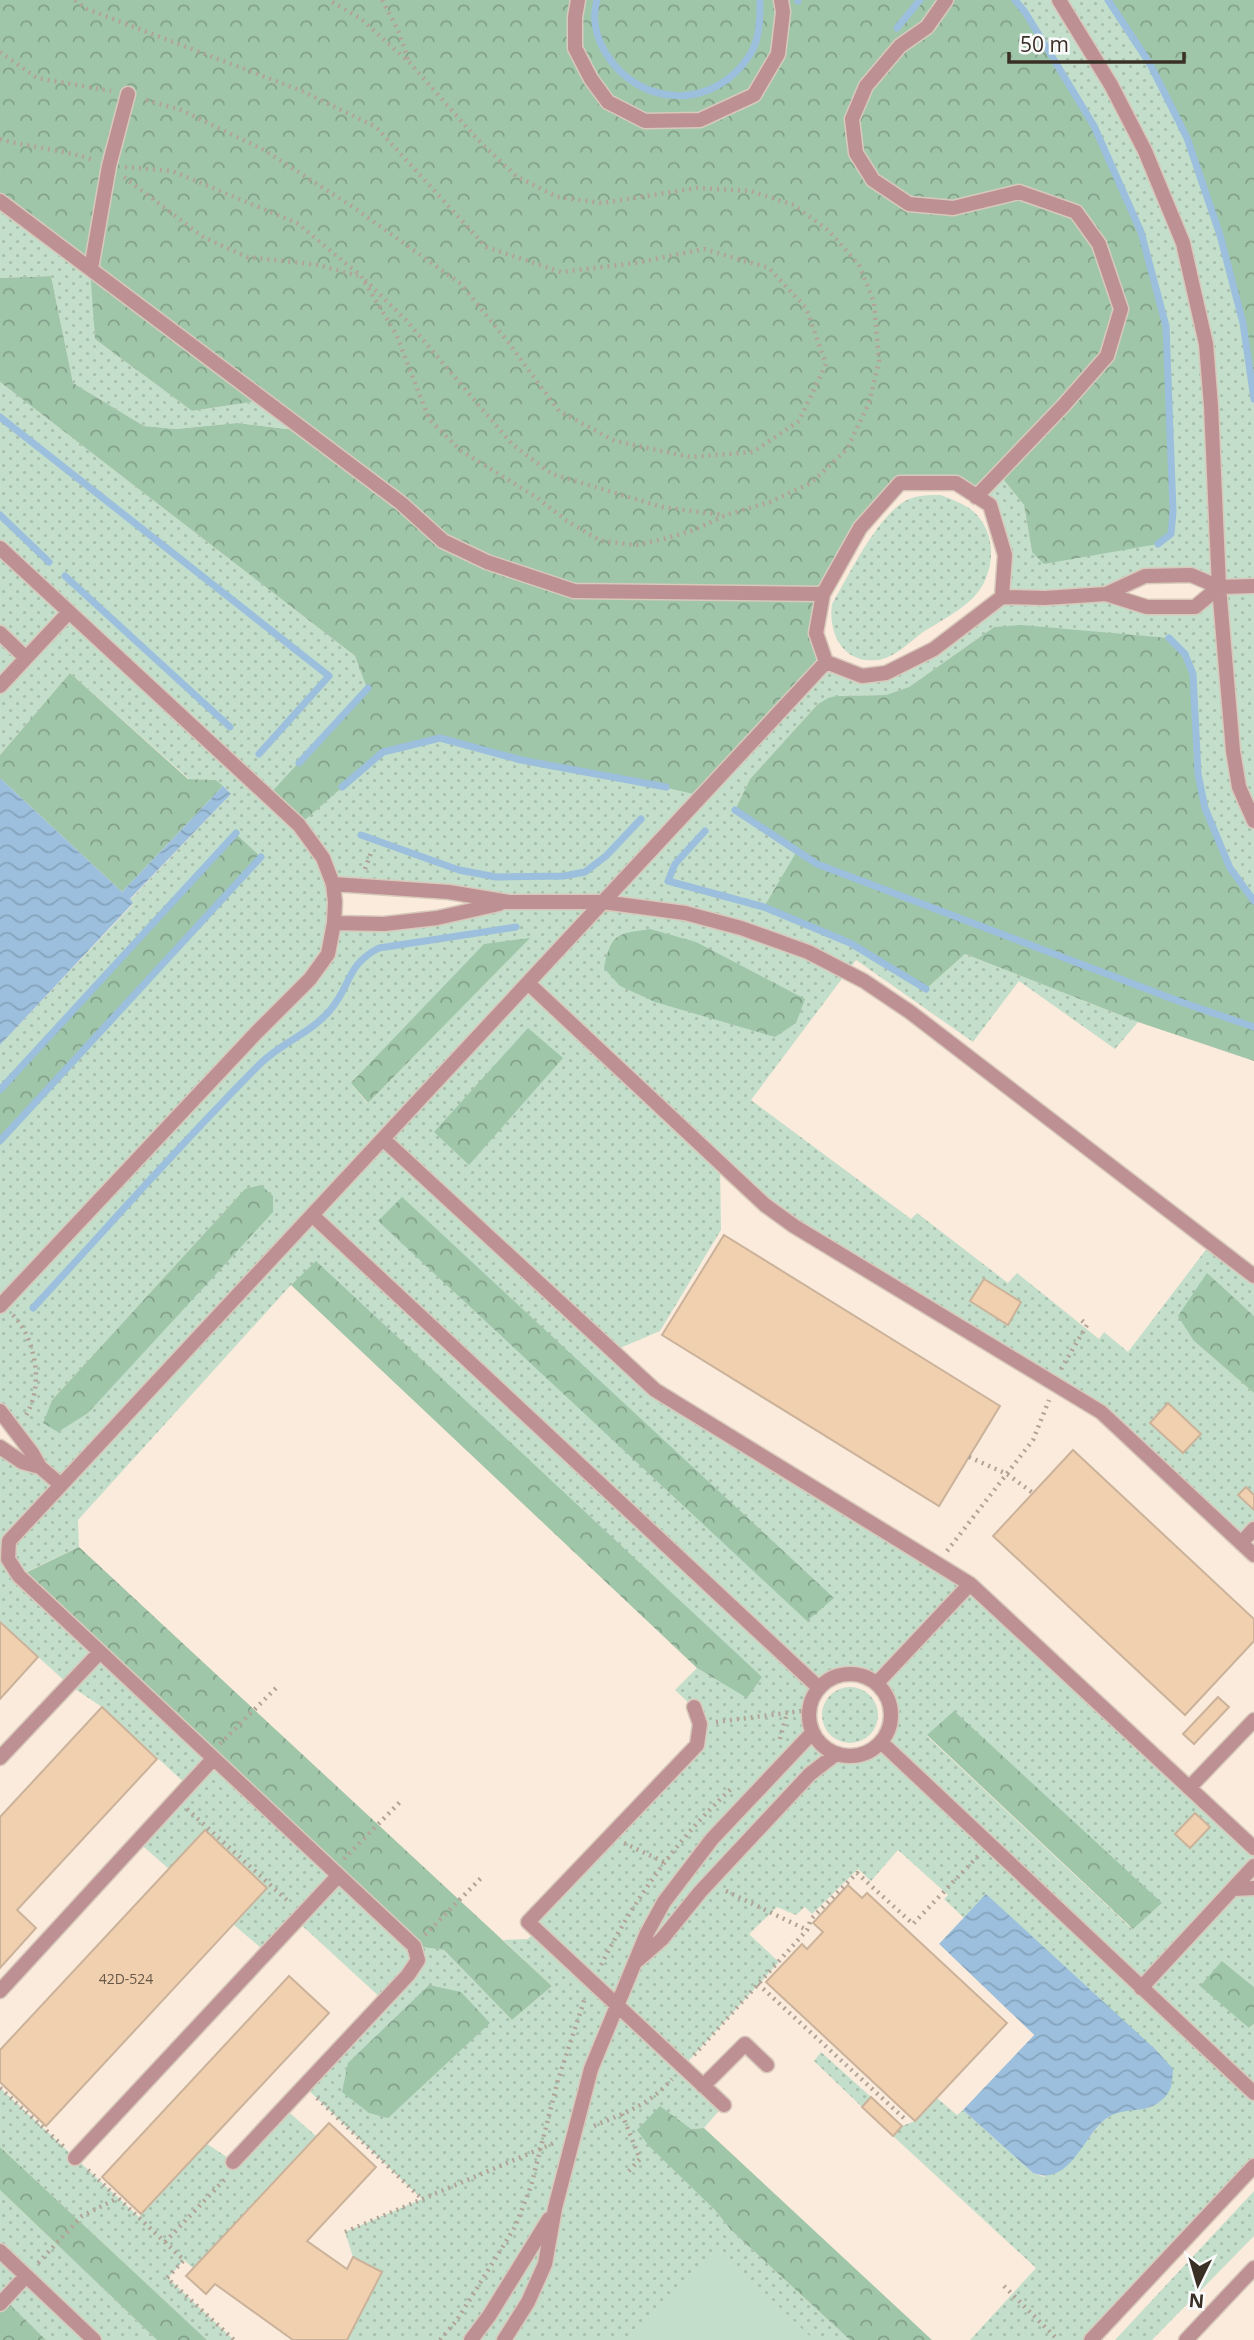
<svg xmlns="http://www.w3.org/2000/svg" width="1254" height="2340" viewBox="0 0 1254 2340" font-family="'Open Sans',sans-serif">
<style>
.green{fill:url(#green-dots);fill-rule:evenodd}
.forest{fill:url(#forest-crowns)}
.pitch{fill:#c3deca}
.water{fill:url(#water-waves)}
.pier{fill:#fbebdc}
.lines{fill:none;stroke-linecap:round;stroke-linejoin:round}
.stream{stroke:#9bbfdc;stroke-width:7}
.building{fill:#f1d0b0;stroke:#cbb29a;stroke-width:2}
.lane-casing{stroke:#d8c9bb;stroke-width:17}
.path{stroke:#b1a497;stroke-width:4.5;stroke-dasharray:2 5;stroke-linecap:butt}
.lane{stroke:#bd9193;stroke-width:14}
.labels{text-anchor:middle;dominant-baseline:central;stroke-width:5;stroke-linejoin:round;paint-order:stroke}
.number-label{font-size:14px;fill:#675748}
</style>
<defs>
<pattern id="green-dots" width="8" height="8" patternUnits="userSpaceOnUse" patternTransform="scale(1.75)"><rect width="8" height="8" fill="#c3deca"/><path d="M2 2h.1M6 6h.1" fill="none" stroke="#a8bfad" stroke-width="1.8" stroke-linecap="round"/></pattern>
<pattern id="forest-crowns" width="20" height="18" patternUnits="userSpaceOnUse" patternTransform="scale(1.75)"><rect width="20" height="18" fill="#a0c6aa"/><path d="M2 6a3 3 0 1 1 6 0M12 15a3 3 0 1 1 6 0" fill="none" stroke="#83a18a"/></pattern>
<pattern id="water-waves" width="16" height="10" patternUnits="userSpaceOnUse" patternTransform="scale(1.75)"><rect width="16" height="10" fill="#9bbfdc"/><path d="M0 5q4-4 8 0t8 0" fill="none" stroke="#86a4bd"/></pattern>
</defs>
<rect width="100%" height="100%" fill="#fbebdc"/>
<path class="green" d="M1015 0H1108L1150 64 1187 138 1220 235 1243 323 1254 399V901L1230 868 1205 808 1198 774 1193 674 1185 654 1169 638 994 627 909 687 887 695 836 696 817 705 750 779 735 810 798 851 850 943 926 989 965 954 1138 1022 1115 1049 1019 981 973 1042 856 960 751 1100 911 1219 917 1213 1008 1283 1017 1273 1099 1339 1104 1332 1128 1352 1211 1243 1254 1276V1316L1207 1274 1194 1341 1254 1393V1495L1246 1487 1238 1495 1254 1510V1529L1241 1543 1101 1412 794 1226 720 1164 721 1230 660 1331 613 1351 655 1390 970 1584 1254 1848V1866L1234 1888H1254V1987L1222 1961 1250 2028 1254 2024V2166L1091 2340H970L1036 2268 893 2136 902 2126 915 2121 937 2098 957 2115 963 2110 1033 2173 1044 2177 1087 2140 1102 2122 1119 2110 1152 2107 987 1894 965 1919 944 1899 948 1895 898 1850 871 1881 858 1869 812 1914 805 1907 796 1915 777 1907 749 1934 779 1962 683 2067 724 2105 704 2128 691 2129 714 2209 731 2230 850 2340H347L382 2272 353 2257 345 2232 422 2199 304 2086 384 2001 297 1921 267 1953 234 1925 267 1888 205 1830 169 1869 137 1841 188 1786 102 1707 69 1685 0 1622V1447L39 1467 0 1411V1141L261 857 235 834 0 1090V1045L133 904 130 900 231 794 216 780 189 779 70 673 0 755V382L355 656 368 688 269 796 299 824 383 752 440 738 521 760 628 779 702 795 826 662 862 676 886 673 1002 597 1005 555 990 505 976 497 999 474 1024 505 1032 552 1169 378 1166 326 1141 232 1094 126 1025 12ZM1191 575 1218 588 1195 607 1107 594 1145 576ZM333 884 506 902 384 924 334 922ZM529 938 368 1103H367L351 1083ZM245 1189 43 1424 52 1400ZM317 1262 747 1697 697 1668 675 1690 694 1708 697 1745 528 1922 536 1930 528 1939 503 1940 552 1986 512 2020 444 1950 414 1946 20 1575 79 1547 78 1520 291 1285ZM983 1279 1021 1302 1008 1324 970 1301ZM847 1673C926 1684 882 1781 832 1751 824 1747 816 1741 812 1733 802 1714 811 1687 831 1677 835 1675 842 1674 847 1673ZM954 1712 1161 1903V1904L1132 1929 927 1736ZM1195 1813 1209 1827 1190 1848 1175 1834Z
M0 201 91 269 95 339 192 411 264 400 306 431 237 423 176 429 144 426 73 383 51 276 0 278Z
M941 495C953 500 965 504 974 512 999 535 995 577 972 599 958 612 939 622 923 632 911 641 894 658 878 660 843 664 828 634 832 604 849 575 879 512 909 499 919 495 930 495 941 495Z
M822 1715a28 28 0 1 1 56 0a28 28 0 1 1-56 0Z
M821 2052 871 2097 862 2107 814 2061Z
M0 2088 139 2217 207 2144 233 2161 283 2107 316 2136 193 2268 184 2260 168 2278 234 2340H207L0 2147Z
M0 2190 157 2340H46L4 2300 0 2304Z
M1254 2191V2236L1152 2340H1115Z"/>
<path class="forest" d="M0 0H1015L1025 12 1094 126 1141 232 1166 326 1173 511 1171 534 1158 544 1044 564 1032 552 1024 505 999 474 976 497 956 483H900L860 528 823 594 816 633 826 662 702 796 628 779 521 760 440 738 383 752 299 825 268 796 367 688 355 656 0 382V278L51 276 73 383 144 426 176 429 237 423 304 431 264 400 192 411 95 339 90 269 0 201Z
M1108 0H1254V399L1243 323 1220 235 1187 138 1150 64Z
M1021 625 1169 638 1185 654 1193 674 1198 774 1205 808 1230 868 1254 901V1061L1138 1022 965 954 926 989 850 943 764 907 797 851 735 810 750 779 817 705 828 698 836 696 886 695 909 687 994 627Z
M70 673 188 779 216 780 223 786 122 892 0 778V755Z
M236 834 261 857 0 1141V1090Z
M650 929 696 942 805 999 796 1023 775 1037 655 1002 620 986 604 968C611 933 617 934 650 929Z
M530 938 368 1103 351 1083 484 944Z
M528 1028 563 1058 469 1165 434 1132Z
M261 1185 273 1196V1212L88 1413 58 1432 43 1423 52 1400 245 1189Z
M402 1197 834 1598 807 1621 378 1221Z
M316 1261 762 1677 747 1698 697 1668 291 1285Z
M1207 1273 1254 1316V1393L1194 1341 1178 1316Z
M79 1547 552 1986 512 2020 444 1950 414 1946 19 1576Z
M954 1711 1162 1903 1133 1929 927 1735Z
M1222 1961 1254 1987V2024L1249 2028 1200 1986Z
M429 1985 461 1992 490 2023 388 2118 369 2113 342 2092 348 2063Z
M660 2106 691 2129 704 2128 932 2340H850L731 2230 714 2209 649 2146 637 2130Z
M0 2147 207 2340H157L0 2190Z
M4 2299 46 2340H0V2304Z"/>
<path class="pitch" d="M719 2250 814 2340H633Z"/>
<path class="water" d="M0 778 122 892 223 786 231 794 130 899 133 903 0 1045Z
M986 1894 1156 2050 1173 2069C1172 2081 1173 2089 1164 2098 1144 2118 1123 2102 1101 2123 1081 2143 1067 2186 1033 2173L963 2110 1034 2035 939 1944Z"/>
<path class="pier" d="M939 1944 1034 2035 960 2112V2107L1029 2035 936 1947Z"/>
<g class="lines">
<path class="stream" d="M597 0C592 18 595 35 605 52 639 109 716 111 751 53 760 38 760 17 760 0
M798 0V1
M1015 0 1025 12 1094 126 1141 232 1166 326 1173 511 1171 534 1158 544
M1108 0 1150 64 1187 138 1220 235 1243 323 1254 399
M897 28 920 0
M0 417 329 676 259 754
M0 515 49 562
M65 576 230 727
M1169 638 1185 654 1193 674 1198 774 1205 808 1230 868 1254 901
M299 763 368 688
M342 787 383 752 440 738 521 760 666 787
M735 810 817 864 1181 1002 1254 1027
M705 831 675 864 668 881 764 907 850 943 926 989
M361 835 459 870 496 877 564 876 585 872 606 856 641 819
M0 1090 236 833
M0 1141 261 857
M33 1308C108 1227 181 1143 259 1065 280 1043 312 1033 331 1009 352 984 346 965 379 948L516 927"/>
</g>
<path class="building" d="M724 1235 1000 1406 939 1506 662 1335Z
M984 1279 1021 1302 1008 1325 970 1301Z
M1168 1403 1201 1434 1183 1453 1150 1423Z
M1073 1450 1254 1619V1641L1185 1715 993 1536Z
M1246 1487 1254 1495V1510L1238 1495Z
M0 1622 38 1657 0 1699Z
M1218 1697 1229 1707 1194 1744 1183 1734Z
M102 1707 157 1759 17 1910 36 1928 0 1968V1817Z
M1195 1813 1210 1827 1190 1848 1175 1834Z
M205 1830 267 1888 46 2126 0 2082V2050Z
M848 1885 862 1898 867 1893 1007 2023 915 2121 766 1982 802 1944 807 1949 823 1932 813 1923Z
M289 1976 329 2013 141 2214 102 2177Z
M871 2097 902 2126 893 2136 862 2107Z
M329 2123 376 2167 307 2241 347 2269 353 2257 382 2272 347 2340H293L215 2284 206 2294 186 2276Z"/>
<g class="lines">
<g class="lane-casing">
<path id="lane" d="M578 0 575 17V48L591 79 608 102 645 121 700 120 754 95 778 54 783 12 781 0
M946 0 927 27 900 46 866 86 852 119 856 153 873 180 909 204 953 208 1019 192 1076 212 1099 244 1121 309 1107 356 1063 406 976 497
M1059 0 1111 85 1145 151 1183 243 1206 344 1211 406 1219 587 1233 751 1239 787 1254 821
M0 201 401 503 443 541 487 562 574 591 823 594
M91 269 109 166 128 94
M0 548 299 825 323 858 333 884 335 902 334 923 328 954 310 979 256 1033 0 1306
M1219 587 1195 607H1147L1106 594 1145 576 1191 575 1219 587 1254 586
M1002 597 1005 555 990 505 956 483H900L860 528 823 594 816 633 826 662 862 676 886 673 934 649 1002 597 1045 598 1106 594
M0 633 26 658
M0 686 69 612
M333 884 449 892 509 902H603L685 913 741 928 808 952 864 981 910 1012 1254 1276
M334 923 384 924 437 918 499 904
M528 983 765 1205 794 1226 1101 1412 1254 1555
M383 1139 655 1390 970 1584 1254 1848
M312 1215 818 1687
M0 1411 32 1453 40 1467 61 1485
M0 1447 22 1462 40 1467
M1241 1543 1254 1529
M809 1715a41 41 0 1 1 82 0a41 41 0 1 1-82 0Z
M877 1683 970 1584
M694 1707 700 1724 697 1745 528 1922 724 2105
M881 1742 1254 2093
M0 1758 100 1652
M1189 1788 1254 1720
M1233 1889 1254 1888
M638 1960 662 1939 700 1892 810 1774 836 1754
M1141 1988 1254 1866
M0 1991 213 1759
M703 2086 745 2044 767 2065
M75 2158 338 1876
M233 2162 408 1975 418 1960 414 1946 19 1576 8 1559 9 1541 826 662
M0 2251 94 2340
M0 2304 26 2276
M471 2340 489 2316 549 2219
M504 2340 528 2302 545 2264 555 2208 591 2069 647 1933 664 1902 712 1839 812 1733
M1091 2340 1254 2166
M1186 2340 1254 2268"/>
</g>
<path class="path" d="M75 0 87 9 302 91 376 127 486 247 561 272 636 263 704 249 769 268 806 308 826 364 799 421 753 452 690 457 615 441 559 411 508 342 461 284 353 207 264 150 181 110 143 99
M382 0 398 30 409 62
M0 52 37 78 111 91
M0 139C31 148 63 149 93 160
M125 167 172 171 297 223 361 276 396 334 429 419 460 450 536 497 567 521 601 541 636 545 664 539 694 530 726 515 770 502 811 483 847 449 869 403 879 361 874 302 859 265 829 231 794 205 750 191 697 188 602 203 557 197 516 176 478 140 410 63 361 19 329 0
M124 177 203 237 247 257 319 265 358 276
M365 280 406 320 512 444 552 474 662 507 723 515
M365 869 372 850
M13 1315C36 1339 44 1386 26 1415
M1061 1369 1087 1325 1079 1318
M969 1457 1007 1474 1033 1493
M947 1551 1033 1440 1049 1400
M716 1722 809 1710
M780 1739 787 1713
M220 1744 277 1687
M187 1809 289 1902
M624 1843 664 1862
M344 1859 400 1802
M726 1891 807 1930
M425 1935 481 1878
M601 1965C635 1898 677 1839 732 1788
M758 1984 907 2121
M694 2055 807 1930 811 1919 857 1873 913 1924 979 1855
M0 2088 64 2147
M317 2098 422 2199
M622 2114 640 2159 628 2172
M594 2126C626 2112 648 2106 672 2079
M88 2170 184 2260 167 2278 234 2340
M345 2232 554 2143
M165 2242 227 2177
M38 2263 82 2216 118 2198
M1004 2286 1058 2340
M440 2340 457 2320 515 2227 531 2186 558 2080 585 1998"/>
<use href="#lane" class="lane"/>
</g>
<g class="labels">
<g class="number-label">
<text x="126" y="1978">42D-524</text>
</g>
</g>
<g transform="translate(1198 2284) rotate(185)" stroke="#fbfbfb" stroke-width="5" paint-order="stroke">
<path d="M0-5L12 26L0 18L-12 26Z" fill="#392f25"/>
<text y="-10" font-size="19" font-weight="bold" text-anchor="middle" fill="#392f25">N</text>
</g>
<path d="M1009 52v10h175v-10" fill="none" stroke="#392f25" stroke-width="3.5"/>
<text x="1020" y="52" font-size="21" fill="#392f25" stroke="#fbfbfb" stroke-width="5" paint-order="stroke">50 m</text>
</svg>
